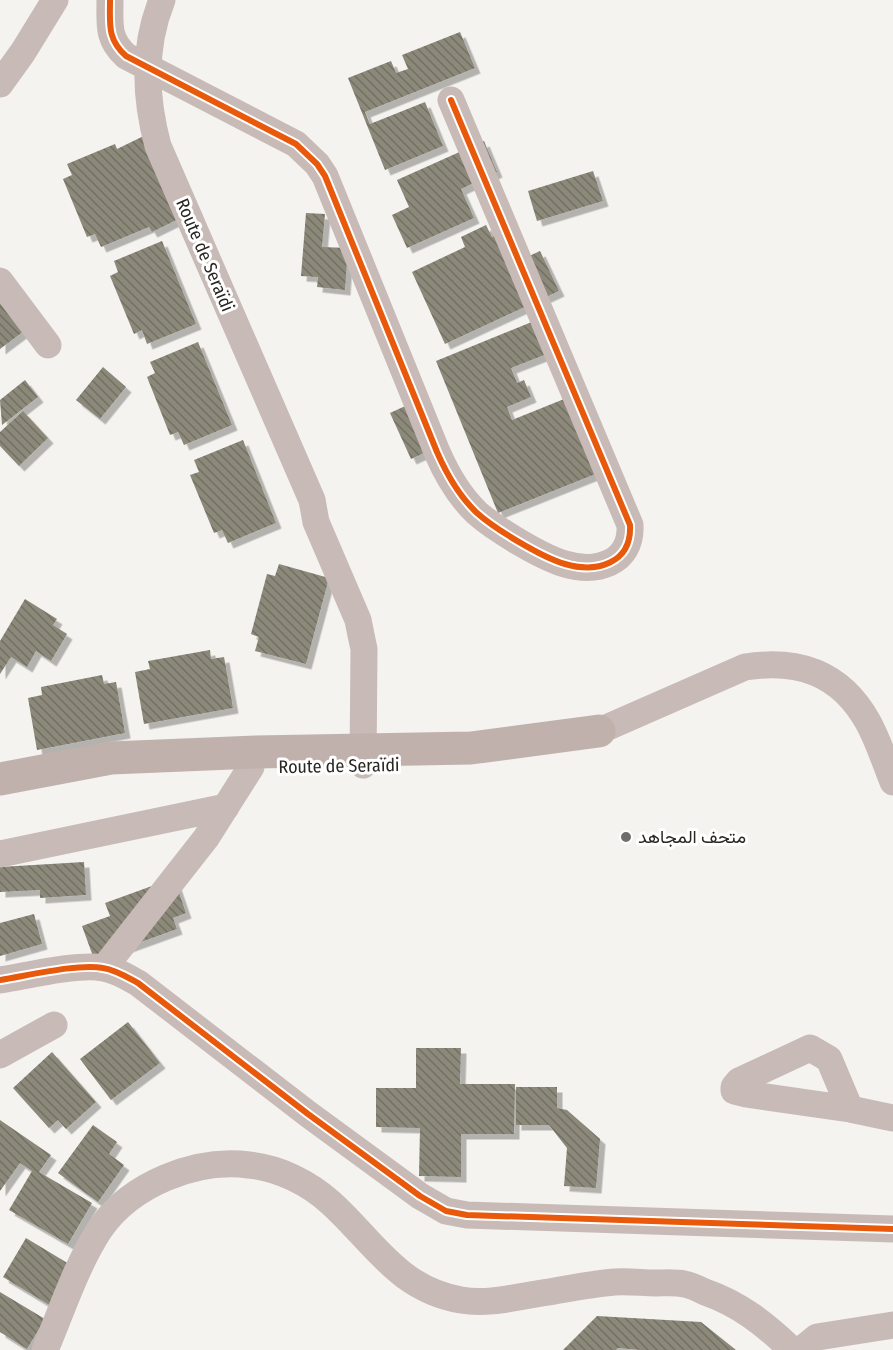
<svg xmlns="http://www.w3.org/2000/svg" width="893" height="1350" viewBox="0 0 893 1350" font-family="'Fira Sans Condensed',Vazirmatn,sans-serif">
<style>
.building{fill:url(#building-back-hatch);filter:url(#shadow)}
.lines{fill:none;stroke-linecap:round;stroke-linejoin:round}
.minor{stroke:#c8bab6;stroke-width:27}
.major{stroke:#c0b1ad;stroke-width:33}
.cycleway-casing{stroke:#fff;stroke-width:10}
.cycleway{stroke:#e8590c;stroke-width:6}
.poi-dot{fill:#6f6e6a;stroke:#fff;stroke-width:2}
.labels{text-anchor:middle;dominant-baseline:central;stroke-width:6;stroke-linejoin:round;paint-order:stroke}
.street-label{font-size:18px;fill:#282723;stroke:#fff}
.poi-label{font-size:18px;fill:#282723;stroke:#fff;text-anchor:start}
</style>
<defs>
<pattern id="building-back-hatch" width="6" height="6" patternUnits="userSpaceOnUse" patternTransform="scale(1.5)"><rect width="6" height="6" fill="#8c887a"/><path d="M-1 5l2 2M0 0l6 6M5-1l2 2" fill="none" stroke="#726f64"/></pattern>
<filter id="shadow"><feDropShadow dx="5.5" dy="5.5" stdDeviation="0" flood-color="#0004"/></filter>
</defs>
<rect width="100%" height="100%" fill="#f4f3ef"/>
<path class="building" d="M460 32 475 68 365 112 370 124 425 102 443 146 385 170 348 78 391 61 396 73 408 69 402 55Z
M158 129 197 210 152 232 149 227 101 247 95 234 87 237 63 179 72 175 67 164 115 144 117 149Z
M484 141 497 172 461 189 474 218 407 248 392 215 409 207 397 180Z
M593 171 603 201 537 221 528 191Z
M306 213 325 214 322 247 348 248 345 290 317 287 318 277 301 276Z
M486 225 492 237 513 228 527 257 540 251 559 291 445 344 412 272 465 247 461 237Z
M162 241 196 324 147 344 142 330 134 334 110 276 118 272 114 261Z
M0 299 36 322 0 349Z
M539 319 552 352 511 368 517 383 524 380 531 397 507 407 512 420 574 395 608 469 498 513 436 361Z
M198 342 232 425 184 445 178 432 170 435 147 377 155 373 150 362Z
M103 367 126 387 100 419 76 400Z
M25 380 38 397 2 425 0 400Z
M414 402 435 448 411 459 390 413Z
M23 411 48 438 19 466 0 446V432Z
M243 440 276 523 228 543 222 530 214 533 190 475 199 472 194 460Z
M279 564 329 578 306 664 255 651 259 637 251 634 267 574 275 576Z
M25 599 57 619 53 625 67 634 51 661 36 651 27 667 11 657 0 674V641Z
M210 650 211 659 224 657 233 708 144 724 135 672 150 669 148 661Z
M102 675 104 684 116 682 125 733 37 750 28 698 42 695 41 687Z
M84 862 86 895 40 898V890L0 892V867Z
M174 878 186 913 173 918 177 929 94 959 82 926 110 916 105 903Z
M34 914 42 944 0 956V923Z
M128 1022 160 1063 111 1100 80 1059Z
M416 1048H461L460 1084H515L514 1134H461V1177L419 1176 420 1128 376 1127V1088H416Z
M52 1052 96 1102 66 1129 58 1120 49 1128 13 1088Z
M516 1087H557V1108L567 1110 600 1139 596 1188 564 1186 567 1148 549 1125H516Z
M0 1120 51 1155 39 1172 92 1203 68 1244 9 1210 32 1171 20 1163 0 1191Z
M93 1125 117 1142 109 1154 124 1165 98 1202 58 1173Z
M26 1238 74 1267 51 1306 3 1277Z
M0 1292 45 1319 27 1349 0 1332Z
M597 1316 701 1322 736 1350H640L618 1348 616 1350H563Z"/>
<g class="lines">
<path class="minor" d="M110 0C110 24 107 39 126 56L296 144 317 164 325 176 437 452C447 475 459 496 477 513 495 529 541 557 565 564 596 573 632 564 630 525L451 100
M162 0C143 47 145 98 158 146L312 500 316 522 358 620 361 635 364 649 363 765
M0 84 23 52 55 0
M0 281 48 345
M599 731 745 667C798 659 840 672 868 722 878 740 885 762 893 782
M0 854 226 807
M104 968 206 838 251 767
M0 980C26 976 79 963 103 968 116 970 127 977 138 983L308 1114 420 1196 446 1211 467 1215 893 1229
M0 1055 54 1025
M850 1109 829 1059 810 1048 739 1081 734 1087V1091L746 1094 850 1109 893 1118
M45 1350C62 1310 76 1266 100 1229 131 1184 196 1158 249 1165 279 1168 309 1183 331 1203 374 1242 398 1289 461 1300 487 1305 516 1297 542 1293 566 1289 591 1284 615 1282 629 1281 643 1283 656 1283 665 1283 675 1282 684 1284 691 1285 699 1289 705 1292 740 1304 766 1325 792 1350
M801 1350 817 1337 893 1325"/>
<path class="major" d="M0 779 111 758 256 752 471 748 599 731"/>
<g class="cycleway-casing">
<path id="cycleway" d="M110 0C110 24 107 39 126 56L296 144 317 164 325 176 437 452C447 475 459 496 477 513 495 529 541 557 565 564 596 573 632 564 630 525L451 100
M0 980C26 976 79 963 103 968 116 970 127 977 138 983L308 1114 420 1196 446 1211 467 1215 893 1229"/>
</g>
<use href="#cycleway" class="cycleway"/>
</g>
<circle class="poi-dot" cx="626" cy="837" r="6"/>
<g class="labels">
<g class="street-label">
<text transform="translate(205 255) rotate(67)">Route de Seraïdi</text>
<text transform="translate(339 766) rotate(-1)">Route de Seraïdi</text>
</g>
<g class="poi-label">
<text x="638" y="837">متحف المجاهد</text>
</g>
</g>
</svg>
